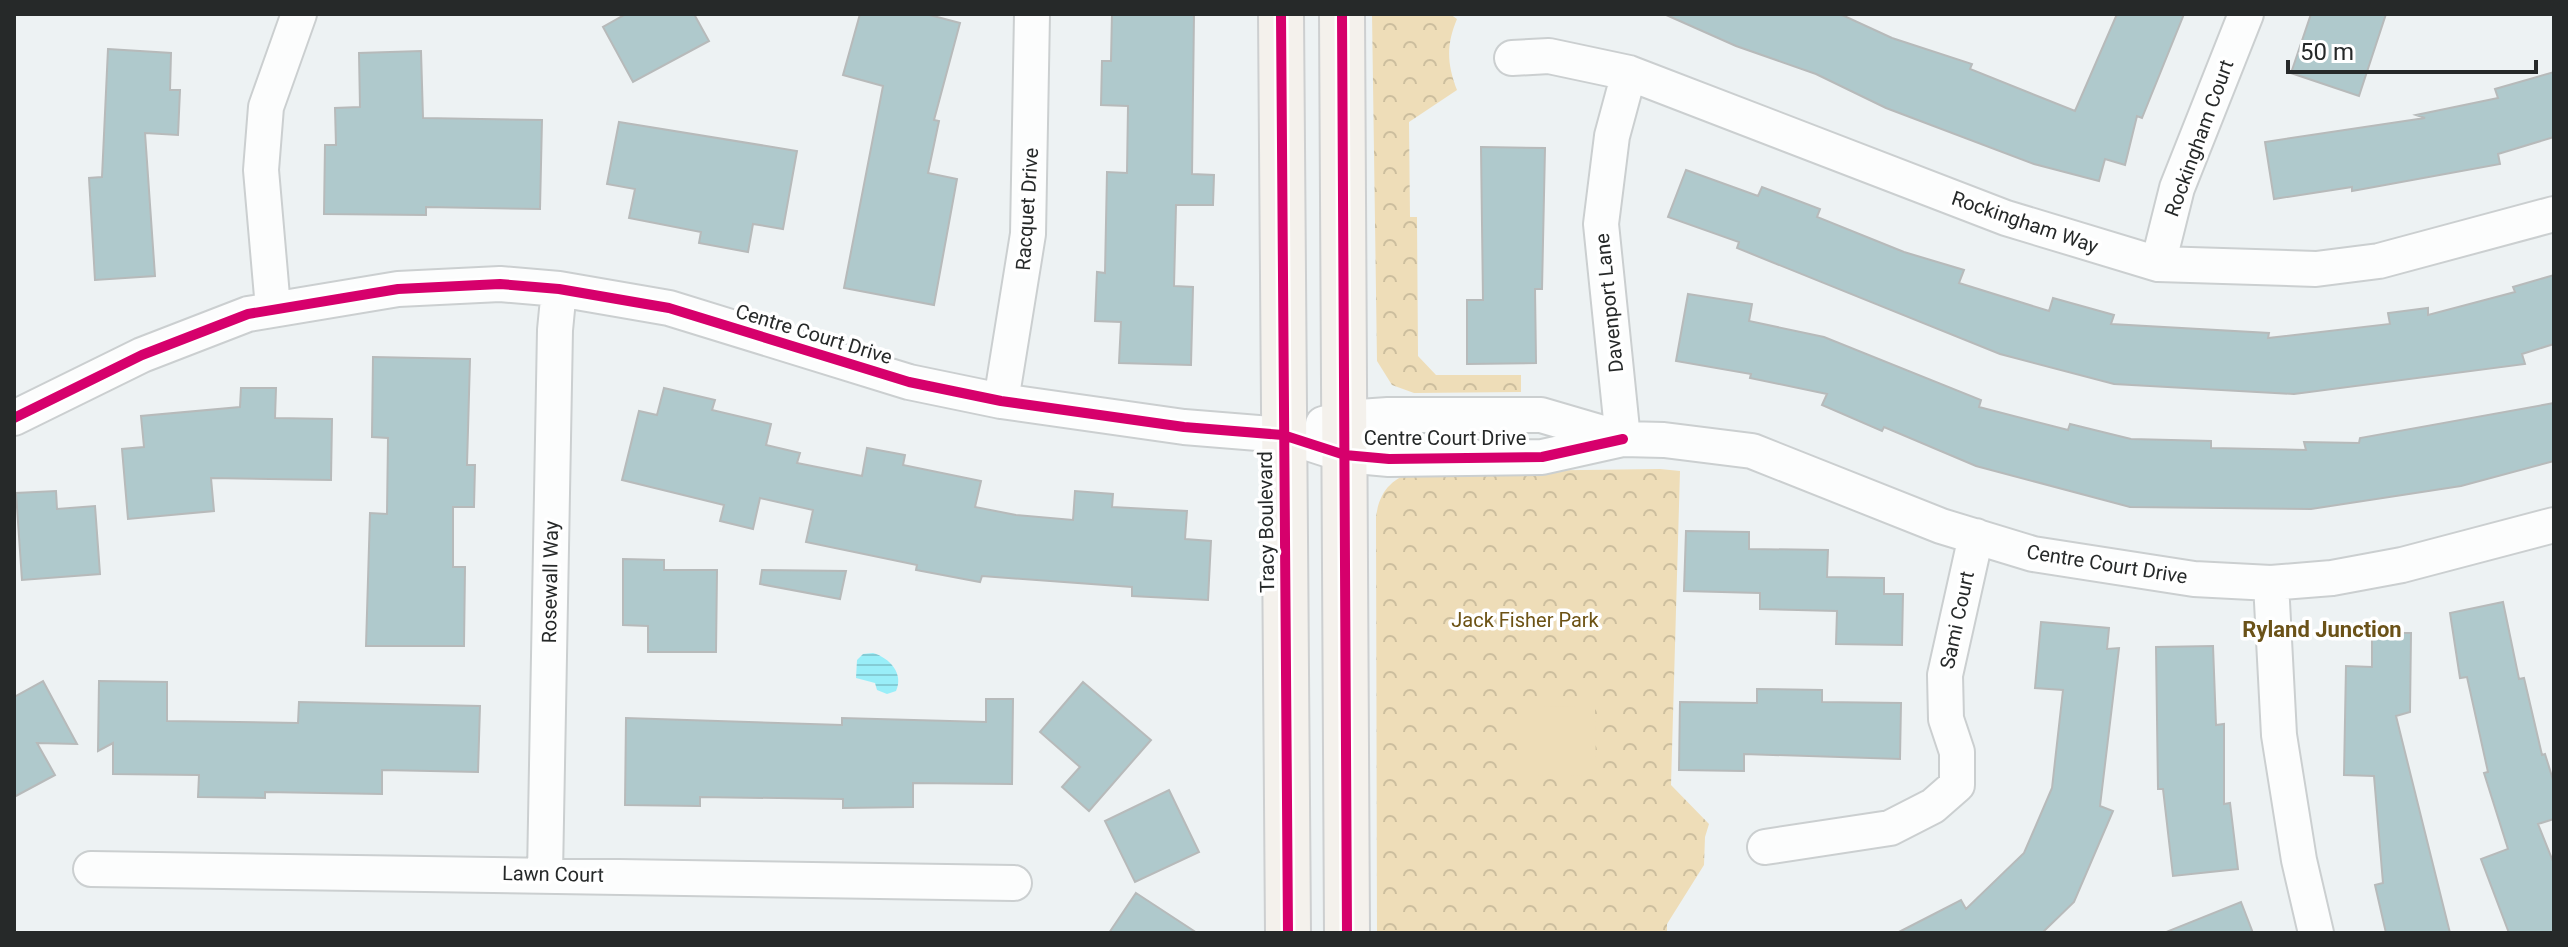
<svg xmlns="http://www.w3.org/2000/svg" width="2568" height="947" viewBox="0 0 2568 947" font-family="Roboto,sans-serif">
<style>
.park{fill:url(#park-crowns)}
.garden{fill:#eeddb8}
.water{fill:url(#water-rules)}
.building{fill:#afc9cc;stroke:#b7baba;stroke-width:2}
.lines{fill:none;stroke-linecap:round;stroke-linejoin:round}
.street-casing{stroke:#cbcfd0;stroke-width:38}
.primary-casing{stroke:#cdcfd0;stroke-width:48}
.street{stroke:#fcfdfd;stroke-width:34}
.primary{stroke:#f4f1ec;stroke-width:44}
.cycleway-casing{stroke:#fff;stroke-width:15}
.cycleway{stroke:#d6006c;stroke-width:10}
.labels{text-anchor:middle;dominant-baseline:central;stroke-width:7;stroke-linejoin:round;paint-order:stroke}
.street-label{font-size:20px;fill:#262929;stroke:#fff}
.park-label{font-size:20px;fill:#6c5214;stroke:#fff}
.neighbourhood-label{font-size:22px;font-weight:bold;fill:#6b5218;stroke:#fff}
</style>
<defs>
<pattern id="park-crowns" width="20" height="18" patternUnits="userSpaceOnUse" patternTransform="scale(2)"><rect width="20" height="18" fill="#eeddb8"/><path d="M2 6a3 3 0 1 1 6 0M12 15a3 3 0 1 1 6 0" fill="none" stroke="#ccbe9e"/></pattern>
<pattern id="water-rules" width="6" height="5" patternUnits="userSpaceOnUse" patternTransform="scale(2)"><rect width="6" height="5" fill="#99eef8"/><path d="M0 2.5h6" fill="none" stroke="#84ccd5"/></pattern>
</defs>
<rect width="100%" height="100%" fill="#edf2f3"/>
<path class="park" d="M1372 14H1450L1457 19C1446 45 1447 64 1457 90L1409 122 1410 217H1417L1418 356 1436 375H1521V392L1414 393 1392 385 1377 361Z
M1660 469 1680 471 1671 785 1709 824 1705 837 1704 865 1667 924V933H1377L1376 517C1379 492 1392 477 1416 472Z"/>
<path class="garden" d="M1595 706 1596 775 1522 776V707Z"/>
<path class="water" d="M873 653C890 658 904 674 896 691L887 694 877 690 875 683 856 678 857 660 863 654Z"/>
<path class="building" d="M626 14H694L709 41 633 82 603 27Z
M860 14H926L960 23 934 120 939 121 928 173 957 179 934 305 844 288 883 86 843 75Z
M1112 14H1194L1192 174 1214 175 1213 205H1176L1174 286 1193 287 1191 365 1119 363 1121 322 1095 321 1097 272 1105 273 1107 172 1127 173 1128 106 1101 105 1102 61H1111Z
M1664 14H1840L1892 38 1972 64 1970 69 2075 111 2117 14H2184L2142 118 2137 116 2125 165 2105 159 2099 181 2034 164 1886 108 1816 74 1736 46Z
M2311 14H2386L2359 96 2291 73Z
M108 49 171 53 170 90H180L178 135 145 133 155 276 95 280 89 178 102 177Z
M421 51 423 118 542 120 540 209 426 207V215L324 214 325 145H336L335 108 360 107 359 53Z
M2554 72V137L2498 154 2500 164 2352 191V187L2274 199 2265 142 2425 118 2416 115 2498 98 2495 89Z
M619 122 797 151 783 229 753 224 748 252 699 243 701 232 629 218 635 189 607 184Z
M1481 147 1545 148 1542 289H1535L1536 363 1467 364V300H1483Z
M1686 170 1758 196 1762 187 1820 209 1817 217 1904 252 1964 270 1959 283 2049 311 2053 298 2114 315 2111 324 2269 333 2268 338 2390 324 2388 313 2428 308V315L2515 292 2513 287 2554 275V344L2522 354 2525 364 2294 394 2114 384 2000 354 1737 248 1739 242 1668 217Z
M1688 294 1752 304 1749 321 1824 337 1981 400 1979 407 2068 430 2070 424 2131 439 2211 441V448L2306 450 2304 442 2359 443 2360 438 2554 403V461L2461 486 2311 509 2130 507 1976 466 1884 427 1882 431 1822 405 1827 394 1750 378 1751 374 1676 361Z
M373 357 470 359 467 465H475L474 507H453V567H465L464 646H366L370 513 387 514 388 438 372 437Z
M241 388H276L275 418 332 419 331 480 211 478 214 511 128 519 122 449 144 447 141 416 240 407Z
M664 388 715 400 712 410 771 424 766 445 800 453 797 463 862 476 867 448 905 455 903 465 981 481 975 507 1016 515 1073 520 1075 491 1113 494 1112 507 1187 511 1185 539 1211 541 1208 600 1132 596V587L982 576 980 582 916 570 917 565 806 542 813 510 760 498 753 529 720 521 724 505 622 480 639 411 657 415Z
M56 491 57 509 95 506 100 574 22 580 16 493Z
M1686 531 1749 532V549L1828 550 1827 577 1884 578V594H1903L1902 645 1836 644 1837 611 1760 609V593L1684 591Z
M623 559 664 560V570H717L716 652H648V626L623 625Z
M762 570 846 571 840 599 760 584Z
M2503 602 2519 679 2524 678 2542 755 2545 754 2554 783V819L2538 824 2554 864V933H2509L2481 859 2508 849 2484 773 2488 772 2467 677 2460 678 2450 613Z
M2041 622 2109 628 2107 649 2119 648 2100 806 2113 811 2074 902 2042 933H1897L1961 900 1966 909 2024 853 2052 788 2063 690 2035 688Z
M2372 633H2411L2410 712 2396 716 2450 933H2386L2375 885 2383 883 2374 776 2344 775 2346 666 2372 667Z
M2213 646 2216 725 2224 724V804L2230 803 2238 869 2173 876 2163 789H2158L2156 647Z
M43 681 77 744 37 743 55 775 14 797V697Z
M99 681 167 682V721L298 723 299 702 480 706 478 772 382 770V794L265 792V798L198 797 199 775 113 774V743L98 751Z
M1083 682 1151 740 1089 811 1062 787 1080 767 1040 732Z
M1757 689 1822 690V702L1901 703 1900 759 1744 754V771L1679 770 1680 702 1757 703Z
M986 699H1013L1012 784 913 783V807L843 808V799L700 797V806L625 805 626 718 842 725V718L986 722Z
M1169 790 1199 852 1135 882 1105 821Z
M1136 893 1197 933H1109Z
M2241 902 2253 933H2167L2166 932Z"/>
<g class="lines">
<g class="street-casing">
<path id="street" d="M1512 58 1549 56 1629 73 2006 218 2158 264 2316 269 2379 261 2554 214
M2158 264 2177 188 2246 14
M273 308 261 170 266 107 299 14
M1001 401 1028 234 1032 14
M14 418 142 355 248 314 398 289 500 284 559 289 669 308 909 382 1001 401 1184 427 1283 435 1345 455 1389 459 1542 457 1623 439
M1323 424 1345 418 1388 415H1541L1623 439 1664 440 1752 451 1941 526 2033 554 2194 579 2271 583 2332 578 2402 565 2554 525
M1623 439 1601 224 1612 136 1629 73
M2271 583 2279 735 2299 860 2316 933
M1765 847 1890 828 1933 806 1957 785V752L1946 719 1945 675 1976 536
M91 869 1014 883
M545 874 555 330 559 289"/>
</g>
<g class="primary-casing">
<path id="primary" d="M1281 14 1288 933
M1342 14 1347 933"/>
</g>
<use href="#street" class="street"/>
<use href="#primary" class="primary"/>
<g class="cycleway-casing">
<path id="cycleway" d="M1281 14 1288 933
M1342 14 1347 933
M14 418 142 355 248 314 398 289 500 284 559 289 669 308 909 382 1001 401 1184 427 1283 435 1345 455 1389 459 1542 457 1623 439"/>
</g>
<use href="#cycleway" class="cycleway"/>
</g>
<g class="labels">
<g class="street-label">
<text transform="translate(2199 138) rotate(-70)">Rockingham Court</text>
<text transform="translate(1027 209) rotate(-86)">Racquet Drive</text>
<text transform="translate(2025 222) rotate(19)">Rockingham Way</text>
<text transform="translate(1609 303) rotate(-96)">Davenport Lane</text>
<text transform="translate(814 334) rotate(17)">Centre Court Drive</text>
<text x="1445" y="438">Centre Court Drive</text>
<text transform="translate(1266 522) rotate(-91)">Tracy Boulevard</text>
<text transform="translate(2107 564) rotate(9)">Centre Court Drive</text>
<text transform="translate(550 582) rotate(-89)">Rosewall Way</text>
<text transform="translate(1957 620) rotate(-78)">Sami Court</text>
<text transform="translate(553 874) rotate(1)">Lawn Court</text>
</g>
<g class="park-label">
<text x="1525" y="620">Jack Fisher Park</text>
</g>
<g class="neighbourhood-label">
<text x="2322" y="629">Ryland Junction</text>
</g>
</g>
<rect width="2568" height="947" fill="none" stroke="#262929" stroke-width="32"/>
<path d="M2288 60v12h248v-12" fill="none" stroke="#262929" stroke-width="4"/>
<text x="2300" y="60" font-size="24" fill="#262929" stroke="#ffffff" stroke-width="6" paint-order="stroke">50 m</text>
</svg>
